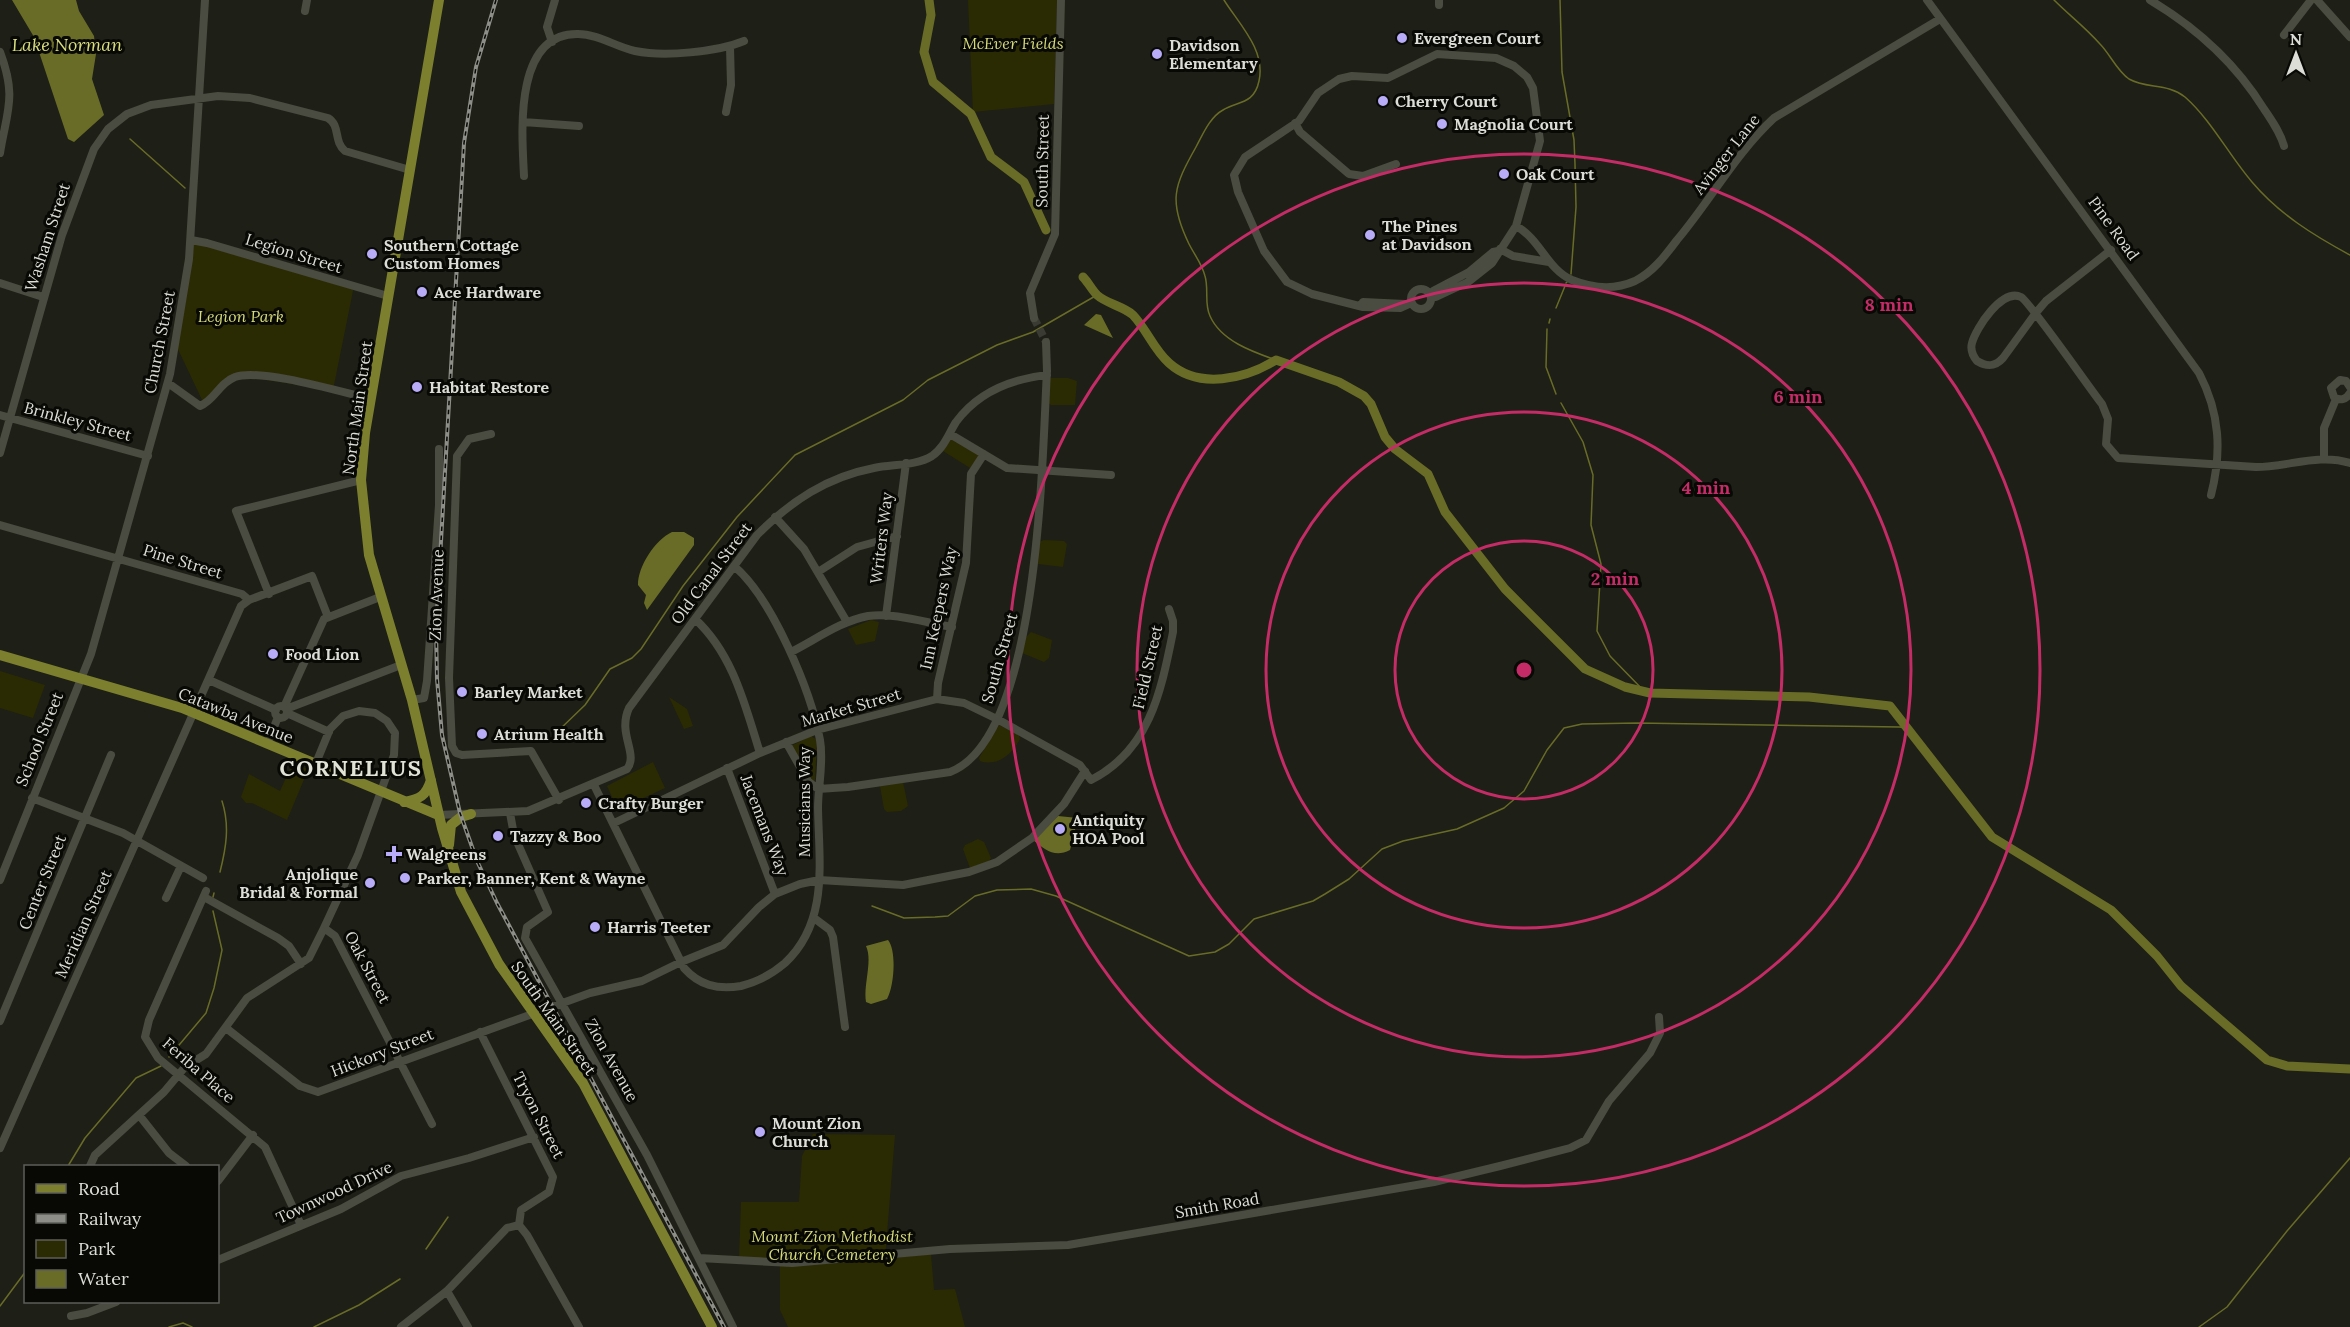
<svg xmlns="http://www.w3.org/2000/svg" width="2350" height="1327" viewBox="0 0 2350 1327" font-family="Lora,serif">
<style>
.green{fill:#2a2b02}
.water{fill:#696c27}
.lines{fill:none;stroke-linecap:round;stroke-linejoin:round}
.stream{stroke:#696c27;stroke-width:1.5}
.river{stroke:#696c27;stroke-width:9}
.minor-tunnel{stroke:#3a3c33;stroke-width:8;stroke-dasharray:8 4;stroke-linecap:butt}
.minor{stroke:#4a4b41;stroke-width:8}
.major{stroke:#7c7f2d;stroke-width:10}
.rail-casing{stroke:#8d8e87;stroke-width:4}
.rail{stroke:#080905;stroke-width:1.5;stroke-dasharray:4.5;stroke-linecap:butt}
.ring{fill:none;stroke:#c52c67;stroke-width:3}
.poi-dot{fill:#b8abf7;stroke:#080905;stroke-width:2}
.labels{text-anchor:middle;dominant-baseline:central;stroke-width:6;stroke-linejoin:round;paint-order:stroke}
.poi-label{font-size:16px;font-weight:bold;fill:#dcddd7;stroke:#080905;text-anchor:start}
.park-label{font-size:16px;font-style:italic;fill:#d6db79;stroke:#080905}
.street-label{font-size:16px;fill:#dcddd7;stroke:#080905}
.water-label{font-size:18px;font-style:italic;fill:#dadf7e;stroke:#080905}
.district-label{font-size:22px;font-weight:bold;letter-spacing:1.5px;fill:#e2e3d7;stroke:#080905}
.centre{fill:#c52c67;stroke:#080905;stroke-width:3}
.ring-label{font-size:18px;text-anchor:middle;font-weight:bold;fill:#c52c67;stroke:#080905;stroke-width:6;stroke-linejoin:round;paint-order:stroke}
</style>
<rect width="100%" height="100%" fill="#1e1f16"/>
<path class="green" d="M968 0H1057L1054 104 973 112Z
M191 241 354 286 333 390 239 376 204 404 176 345Z
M1050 378H1068L1077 381 1075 405H1051L1048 403Z
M951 436 977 452 979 456 970 468 943 451Z
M1044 540 1064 541 1067 544 1063 567 1038 564 1039 542Z
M871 620 879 622 875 641 856 645 848 629Z
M1031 632 1052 640 1049 658 1044 662 1022 653 1025 638Z
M0 671 45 685 33 718 0 708Z
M669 697 687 709 693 726 684 729Z
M999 725 1019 735 1020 739C1012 754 998 767 980 761L979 758Z
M811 736 817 740 815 781H813L791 746Z
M294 760 308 770 287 820 252 803H246L241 797 249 774 280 791Z
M653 762 665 788 618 810 607 786Z
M903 782 908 806 901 811 887 812 884 809 880 786Z
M978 839 984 842 991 858 989 861 970 868 963 849 965 845Z
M813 1134 895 1135 885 1259 931 1254 934 1290 955 1289 965 1327H788L780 1310V1261L739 1259 741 1202H799L802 1156Z"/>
<path class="water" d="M12 0H76L79 11 94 36 96 54 92 79 104 115 74 142 68 139 34 37Z
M1096 314 1101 315 1113 338 1084 325Z
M672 532H684L694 538V545L647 610 644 603 646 595 638 585C638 566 655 540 672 532Z
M1058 816 1078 818 1070 850C1055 858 1045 850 1033 840Z
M888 940C897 951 894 987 887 999L871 1004 866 1002C863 985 873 961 866 946Z"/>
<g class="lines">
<path class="stream" d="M1224 0C1239 24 1266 50 1259 81 1254 105 1237 101 1223 110 1210 117 1203 134 1196 147 1174 186 1168 201 1189 244 1194 254 1202 264 1205 276 1209 289 1204 304 1210 316 1221 341 1253 352 1276 360
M1560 0 1562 72 1574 140 1575 164 1576 207 1571 274
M2054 0C2069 15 2086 28 2100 44 2110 54 2117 71 2129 79 2146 89 2168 83 2185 97 2212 121 2228 154 2252 182 2279 214 2313 235 2350 255
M130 139 185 188
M1566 283 1567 282
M1556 308 1565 286
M1549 323 1550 319
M1547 329 1546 367 1556 394
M1561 403 1583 442 1593 475 1591 525 1601 564 1597 631 1610 656 1644 691
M557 732 585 705 610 669 632 658 641 649 683 586 737 517 795 455 903 400 928 380 997 345 1033 332 1097 295
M220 872C226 848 230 826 222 801
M213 897 214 893
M872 906 904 918 935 917 948 916 975 896 997 890 1031 889 1056 896 1189 956 1215 952 1229 944 1254 919 1313 901 1325 894 1349 879 1382 849 1403 841 1457 829 1504 808 1524 791 1547 750 1564 728 1582 724 1637 723 1900 727 1909 729
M169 1057 206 1013 214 988 222 950 213 911
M68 1166 85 1138 136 1078 161 1066
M426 1249 448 1217
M0 1306 26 1271
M169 1327 183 1323 192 1327
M314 1327 359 1305 400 1279
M2199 1327 2227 1307 2287 1231 2350 1158"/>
<path class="river" d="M929 0 931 15 924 52 933 82 971 114 991 157 1024 182 1046 230
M1083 277C1088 282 1092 290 1097 295 1107 304 1123 306 1133 315 1147 330 1154 350 1169 363 1199 390 1245 379 1276 360L1339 382 1364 396 1371 404 1385 437 1395 449 1428 474 1445 512 1505 589 1585 669 1625 687 1650 693 1809 697 1890 706 1992 837 2111 910 2157 956 2181 986 2267 1060 2287 1066 2350 1069"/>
<path class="minor-tunnel" d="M1034 318 1046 342"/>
<path class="minor" d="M1439 0V5
M1927 0 2199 373C2220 413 2222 452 2211 495
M2150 0C2197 28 2235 62 2264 109 2272 121 2280 132 2284 146
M2317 0 2350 37
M305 11 307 0
M2284 35 2311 0
M552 42 547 27 555 0
M0 52C17 97 7 110 0 153
M726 112 731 85 730 47
M523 122 579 126
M1295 123 1300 132 1349 174 1363 176 1396 164
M524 176C522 134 513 33 578 34 598 34 616 47 635 51 664 57 717 52 744 41
M1516 226C1540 239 1547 269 1572 280 1592 288 1615 290 1635 281 1653 272 1665 256 1677 240 1710 201 1736 153 1774 118L1940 19
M191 240 207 243 388 296
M1500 249 1513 256 1549 262
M2111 250 2046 301 2035 314 2003 358C1995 367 1987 367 1977 361 1973 356 1970 350 1972 343 1976 328 2002 288 2021 297 2030 302 2090 389 2102 404L2108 419 2106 444 2118 458 2256 467C2288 467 2319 453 2350 463
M0 283 43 297
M1411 299a10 10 0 1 1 20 0a10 10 0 1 1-20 0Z
M1432 295 1433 291 1469 272 1493 252 1498 251
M1411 303 1400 308 1363 307 1312 294 1287 282 1264 251 1238 192 1234 175 1245 157 1299 121 1318 93 1339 79 1352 76 1388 78 1437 54 1496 58 1514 66 1527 77 1533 88 1540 141 1516 226 1492 263 1468 282 1436 297 1431 296
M1361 305 1363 302 1405 304
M1034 318 1030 293 1055 234 1061 0
M168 383 200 406C215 400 219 383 235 377 261 368 341 392 371 399
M2350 387 2346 381 2340 380 2331 388 2334 397C2340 401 2346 400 2350 393
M0 415 148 456
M491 434 469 439 457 456 449 678 452 746 456 753 462 755 531 751 559 800
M950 434 1007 468 1111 475
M0 453 62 235 94 149 108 129 127 114 151 105 218 96 250 98 328 118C341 126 333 141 345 151L410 170
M2324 458V428L2336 399
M775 517 804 549 847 622
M0 525 242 594 249 600 312 576 328 617
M818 572 857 547 897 536
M269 594 236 511 361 480
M886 616 906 463
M695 619C733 654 745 705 760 753
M791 652C815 640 841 621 868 616 893 612 927 623 952 627
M209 680 276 710
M937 699 938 683 966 563 971 474 984 454
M412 700 424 698 427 681 439 505V449
M275 712a6 6 0 1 1 12 0a6 6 0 1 1-12 0Z
M284 707 324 619 380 597
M286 709 401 665
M287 713 329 732
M268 742 278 717
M786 742 808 781 818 789 848 787 950 772C1040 738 1042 456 1047 371L1046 342
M316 763 330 729 343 716 359 711 375 713 387 721 395 733 394 755 358 855 324 928 335 936 432 1124
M727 768 775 894
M594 785 684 968C699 985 717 990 741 986 758 982 772 974 785 963 829 922 819 863 818 808 818 785 824 763 820 740 811 691 772 598 734 566
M32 798 123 833 203 878
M510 813 514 835 548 912 527 927 525 938 647 1155 733 1327
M438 815 528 811 627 769C639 754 617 734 629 708L757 535C791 501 827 477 874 468 893 464 916 466 932 456 944 448 949 433 956 422 978 392 1011 379 1047 375
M614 823 760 753 817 730 937 699 964 703 997 719 1080 765 1091 780C1150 750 1161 691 1173 632V621L1169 609
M0 880 91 654 170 374 189 259 205 0
M206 891 149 1020 145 1037 158 1058 265 1147 301 1225
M204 897 278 938 289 946 301 964
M166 898 181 866
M814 918 830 930 833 937 845 1027
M0 1021 111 755
M226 1028 300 1086 318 1092 590 993 642 981 681 962 723 945 759 907 775 894 800 884 819 880 903 885 969 872 997 862 1032 838 1064 804 1085 771
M480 1032 553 1177 549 1192 521 1210 519 1225 527 1235 579 1327
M139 1115 169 1153 186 1166
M0 1148 241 606 249 600
M90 1166 95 1155 164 1092 185 1067 206 1054 247 998 309 958 324 928
M218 1181 253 1135
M699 1258 792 1263 950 1249 1068 1245 1434 1182 1500 1166 1570 1148 1586 1140 1609 1101 1650 1053 1660 1033 1659 1017
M218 1260 341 1209 401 1176 469 1158 534 1137
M447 1291 468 1327
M71 1316 87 1313 116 1302
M401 1327 447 1291 507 1228 519 1225"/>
<path class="major" d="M439 0 365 433 361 480 369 555 412 700 442 828 461 892 499 964 583 1083 712 1327
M0 655 182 708 438 815
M404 802C420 799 426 796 431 780
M449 845 451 825 461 817 471 814"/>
<g class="rail-casing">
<path id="rail" d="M496 0 476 67 464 143 436 628 437 679 442 735 460 813 477 861 497 903 724 1327"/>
</g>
<use href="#rail" class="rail"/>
</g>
<g class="ring">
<circle cx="1524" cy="670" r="129"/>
<circle cx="1524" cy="670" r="258"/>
<circle cx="1524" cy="670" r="387"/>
<circle cx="1524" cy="670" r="516"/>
</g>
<g class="poi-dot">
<circle cx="1402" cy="38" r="6"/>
<circle cx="1157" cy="54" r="6"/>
<circle cx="1383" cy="101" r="6"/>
<circle cx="1442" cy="124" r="6"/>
<circle cx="1504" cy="174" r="6"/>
<circle cx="1370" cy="235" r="6"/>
<circle cx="372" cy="254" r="6"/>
<circle cx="422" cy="292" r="6"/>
<circle cx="417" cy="387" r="6"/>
<circle cx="273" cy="654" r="6"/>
<circle cx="462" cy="692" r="6"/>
<circle cx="482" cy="734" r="6"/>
<circle cx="586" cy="803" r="6"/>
<circle cx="1060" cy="829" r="6"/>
<circle cx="498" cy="836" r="6"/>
<path d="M391 845h6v6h6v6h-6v6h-6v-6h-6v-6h6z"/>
<circle cx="405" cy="878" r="6"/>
<circle cx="370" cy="883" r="6"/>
<circle cx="595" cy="927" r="6"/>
<circle cx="760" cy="1132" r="6"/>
</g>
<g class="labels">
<g class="poi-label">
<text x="1414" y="38">Evergreen Court</text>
<text x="1169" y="45">Davidson<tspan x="1169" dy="18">Elementary</tspan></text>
<text x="1395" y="101">Cherry Court</text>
<text x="1454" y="124">Magnolia Court</text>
<text x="1516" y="174">Oak Court</text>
<text x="1382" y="226">The Pines<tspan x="1382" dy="18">at Davidson</tspan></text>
<text x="384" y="245">Southern Cottage<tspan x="384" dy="18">Custom Homes</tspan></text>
<text x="434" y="292">Ace Hardware</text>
<text x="429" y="387">Habitat Restore</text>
<text x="285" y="654">Food Lion</text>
<text x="474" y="692">Barley Market</text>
<text x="494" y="734">Atrium Health</text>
<text x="598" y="803">Crafty Burger</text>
<text x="1072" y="820">Antiquity<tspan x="1072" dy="18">HOA Pool</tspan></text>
<text x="510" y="836">Tazzy &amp; Boo</text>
<text x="406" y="854">Walgreens</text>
<text x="358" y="874" text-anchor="end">Anjolique<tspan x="358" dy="18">Bridal &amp; Formal</tspan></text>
<text x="417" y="878">Parker, Banner, Kent &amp; Wayne</text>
<text x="607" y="927">Harris Teeter</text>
<text x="772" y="1123">Mount Zion<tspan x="772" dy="18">Church</tspan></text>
</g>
<g class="park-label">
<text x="1013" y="43">McEver Fields</text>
<text x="241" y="316">Legion Park</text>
<text x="832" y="1236">Mount Zion Methodist<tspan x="832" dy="18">Church Cemetery</tspan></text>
</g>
<g class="street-label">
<text transform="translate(1726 154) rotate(-52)">Avinger Lane</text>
<text transform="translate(1042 161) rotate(-89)">South Street</text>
<text transform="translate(2114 228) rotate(54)">Pine Road</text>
<text transform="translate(47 237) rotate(-72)">Washam Street</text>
<text transform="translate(294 253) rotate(17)">Legion Street</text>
<text transform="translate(159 342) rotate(-79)">Church Street</text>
<text transform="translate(357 408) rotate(-82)">North Main Street</text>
<text transform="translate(78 421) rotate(15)">Brinkley Street</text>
<text transform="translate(881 538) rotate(-83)">Writers Way</text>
<text transform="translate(183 561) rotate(17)">Pine Street</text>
<text transform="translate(711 573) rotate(-53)">Old Canal Street</text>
<text transform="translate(436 595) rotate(-88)">Zion Avenue</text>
<text transform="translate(938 608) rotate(-78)">Inn Keepers Way</text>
<text transform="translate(999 658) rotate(-74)">South Street</text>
<text transform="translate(1147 667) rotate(-77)">Field Street</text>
<text transform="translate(851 707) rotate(-16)">Market Street</text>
<text transform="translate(236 715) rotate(22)">Catawba Avenue</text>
<text transform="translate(39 739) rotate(-68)">School Street</text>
<text transform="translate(804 802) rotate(-90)">Musicians Way</text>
<text transform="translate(765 825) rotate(69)">Jacemans Way</text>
<text transform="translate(42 882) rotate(-68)">Center Street</text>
<text transform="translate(83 924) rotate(-66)">Meridian Street</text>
<text transform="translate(368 967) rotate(62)">Oak Street</text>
<text transform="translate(554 1018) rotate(55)">South Main Street</text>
<text transform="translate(382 1052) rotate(-21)">Hickory Street</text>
<text transform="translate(612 1060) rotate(61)">Zion Avenue</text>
<text transform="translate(199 1070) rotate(41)">Feriba Place</text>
<text transform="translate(539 1115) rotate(63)">Tryon Street</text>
<text transform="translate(334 1192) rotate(-25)">Townwood Drive</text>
<text transform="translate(1217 1205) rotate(-10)">Smith Road</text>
</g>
<g class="water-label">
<text x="67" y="44">Lake Norman</text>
</g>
<g class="district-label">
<text x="351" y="768">CORNELIUS</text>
</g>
</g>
<circle cx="1524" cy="670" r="9" class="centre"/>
<g class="ring-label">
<text x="1889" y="311">8 min</text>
<text x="1798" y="403">6 min</text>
<text x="1706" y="494">4 min</text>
<text x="1615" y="585">2 min</text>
</g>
<rect x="24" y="1165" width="195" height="138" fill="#080905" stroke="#5d5e59" stroke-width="1.5"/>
<rect x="36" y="1184" width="30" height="9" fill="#7c7f2d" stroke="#5d5e59" stroke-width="1.5"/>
<text x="78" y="1195" font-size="18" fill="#dcddd7">Road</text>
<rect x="36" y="1214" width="30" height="9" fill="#8d8e87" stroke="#5d5e59" stroke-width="1.5"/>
<text x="78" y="1225" font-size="18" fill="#dcddd7">Railway</text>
<rect x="36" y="1240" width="30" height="18" fill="#2a2b02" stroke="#5d5e59" stroke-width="1.5"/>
<text x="78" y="1255" font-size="18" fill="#dcddd7">Park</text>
<rect x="36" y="1270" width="30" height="18" fill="#696c27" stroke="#5d5e59" stroke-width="1.5"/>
<text x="78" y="1285" font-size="18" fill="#dcddd7">Water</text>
<g transform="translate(2296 54)" stroke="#080905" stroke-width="4.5" paint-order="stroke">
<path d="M0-4.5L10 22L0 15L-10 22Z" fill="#dcddd7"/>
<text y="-9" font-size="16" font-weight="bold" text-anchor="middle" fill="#dcddd7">N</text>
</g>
</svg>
